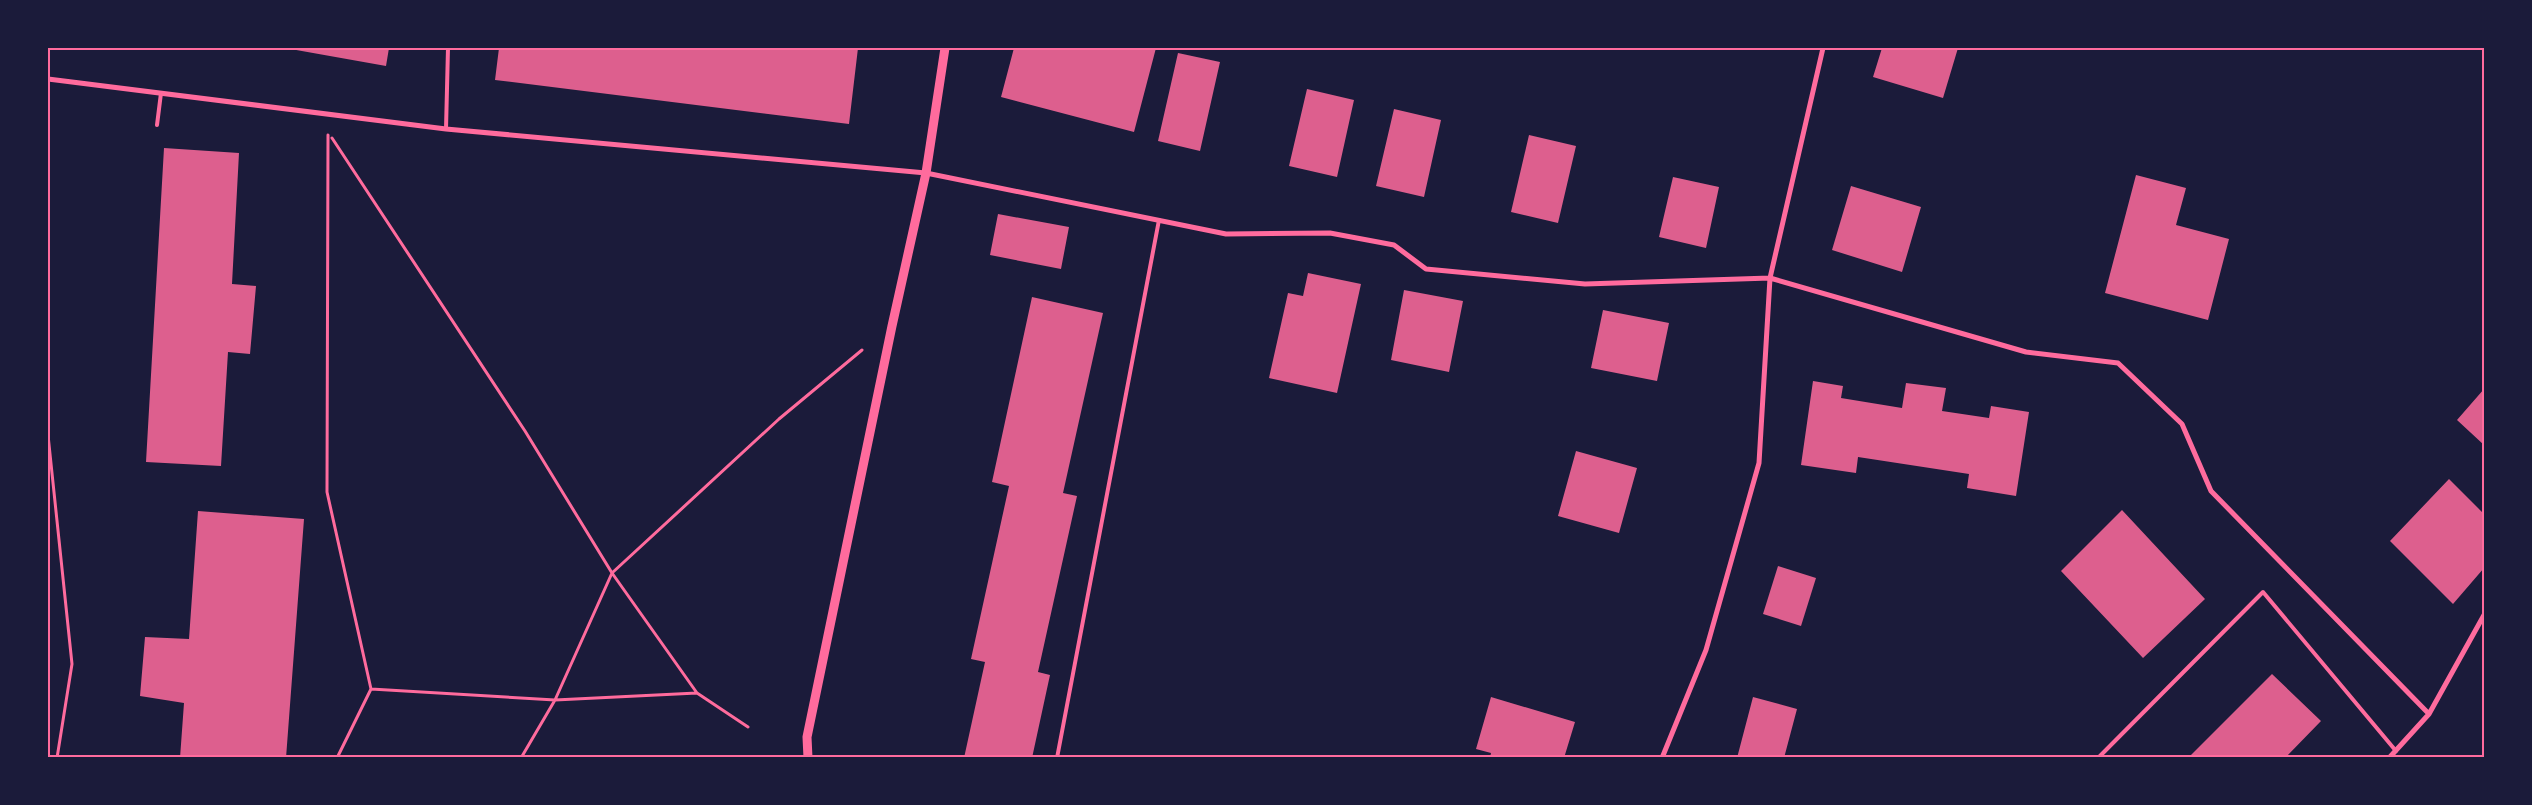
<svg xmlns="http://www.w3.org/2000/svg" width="2532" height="805" viewBox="0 0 2532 805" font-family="Bitter,serif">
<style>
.building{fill:#dd5f8e}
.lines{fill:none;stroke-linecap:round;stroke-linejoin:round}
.path{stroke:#ff6b9d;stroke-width:3}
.service{stroke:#ff6b9d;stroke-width:4}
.minor{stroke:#ff6b9d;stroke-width:5}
.tertiary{stroke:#ff6b9d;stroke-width:9}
.neatline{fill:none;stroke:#ff6b9d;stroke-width:2}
</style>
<rect width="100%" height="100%" fill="#1b1b3a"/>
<path class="building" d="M285 48H389L386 66Z
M499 48H858L849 124 495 80Z
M1014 48H1156L1134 132 1001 97Z
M1882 48H1958L1943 98 1873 77Z
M1178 53 1220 62 1200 151 1158 141Z
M1307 89 1354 100 1337 177 1289 166Z
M1394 109 1441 120 1424 197 1376 186Z
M1529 135 1576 146 1558 223 1511 212Z
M164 148 239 153 232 284 256 286 250 354 228 352 221 466 146 462Z
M2136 175 2186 188 2176 225 2229 239 2208 320 2105 293Z
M1673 177 1719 187 1706 248 1659 237Z
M1851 186 1921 207 1902 272 1832 250Z
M998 214 1069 227 1061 269 990 255Z
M1308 273 1361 284 1337 393 1269 378 1288 293 1303 296Z
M1404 290 1463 301 1449 372 1391 360Z
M1032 297 1103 313 1063 493 1077 496 1038 672 1050 675 1032 758H964L985 662 971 659 1009 486 992 482Z
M1603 310 1669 323 1657 381 1591 368Z
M1813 381 1843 386 1841 398 1902 408 1906 383 1946 388 1942 411 1989 418 1991 406 2029 412 2016 496 1967 488 1969 474 1858 457 1856 473 1801 465Z
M2484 389V445L2457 420Z
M1576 451 1637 468 1619 533 1558 516Z
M2449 479 2484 514V568L2453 604 2390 541Z
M2122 510 2205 599 2143 658 2061 571Z
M198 511 304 519 286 758H180L184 703 140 696 145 637 189 639Z
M1778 566 1816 578 1801 626 1763 614Z
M2272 674 2321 721 2285 758H2188Z
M1491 697 1575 722 1564 758H1490L1491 753 1476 749Z
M1753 697 1797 709 1784 758H1737Z"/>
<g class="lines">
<path class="path" d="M328 135 327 492 371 689
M332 138 525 431 612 573 697 693 748 727
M48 435 72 664 57 758
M337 758 371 689 555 700 612 573 779 419 862 350
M521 758 555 700 697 693"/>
<path class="service" d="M157 125 161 93
M446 129 448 48
M1057 758 1159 220
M2098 758 2263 592 2396 751"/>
<path class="minor" d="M48 79 446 129 926 173 1226 234 1330 233 1394 245 1426 269 1585 284 1770 278 2026 352 2118 363 2182 424 2211 491 2429 714
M1662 758 1706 650 1759 463 1770 278 1823 48
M2389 758 2429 714 2484 615"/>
<path class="tertiary" d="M808 758 807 737 892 326 926 173 945 48"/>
</g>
<rect width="2532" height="805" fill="none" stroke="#1b1b3a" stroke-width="98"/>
<rect x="49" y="49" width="2434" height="707" class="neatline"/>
</svg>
